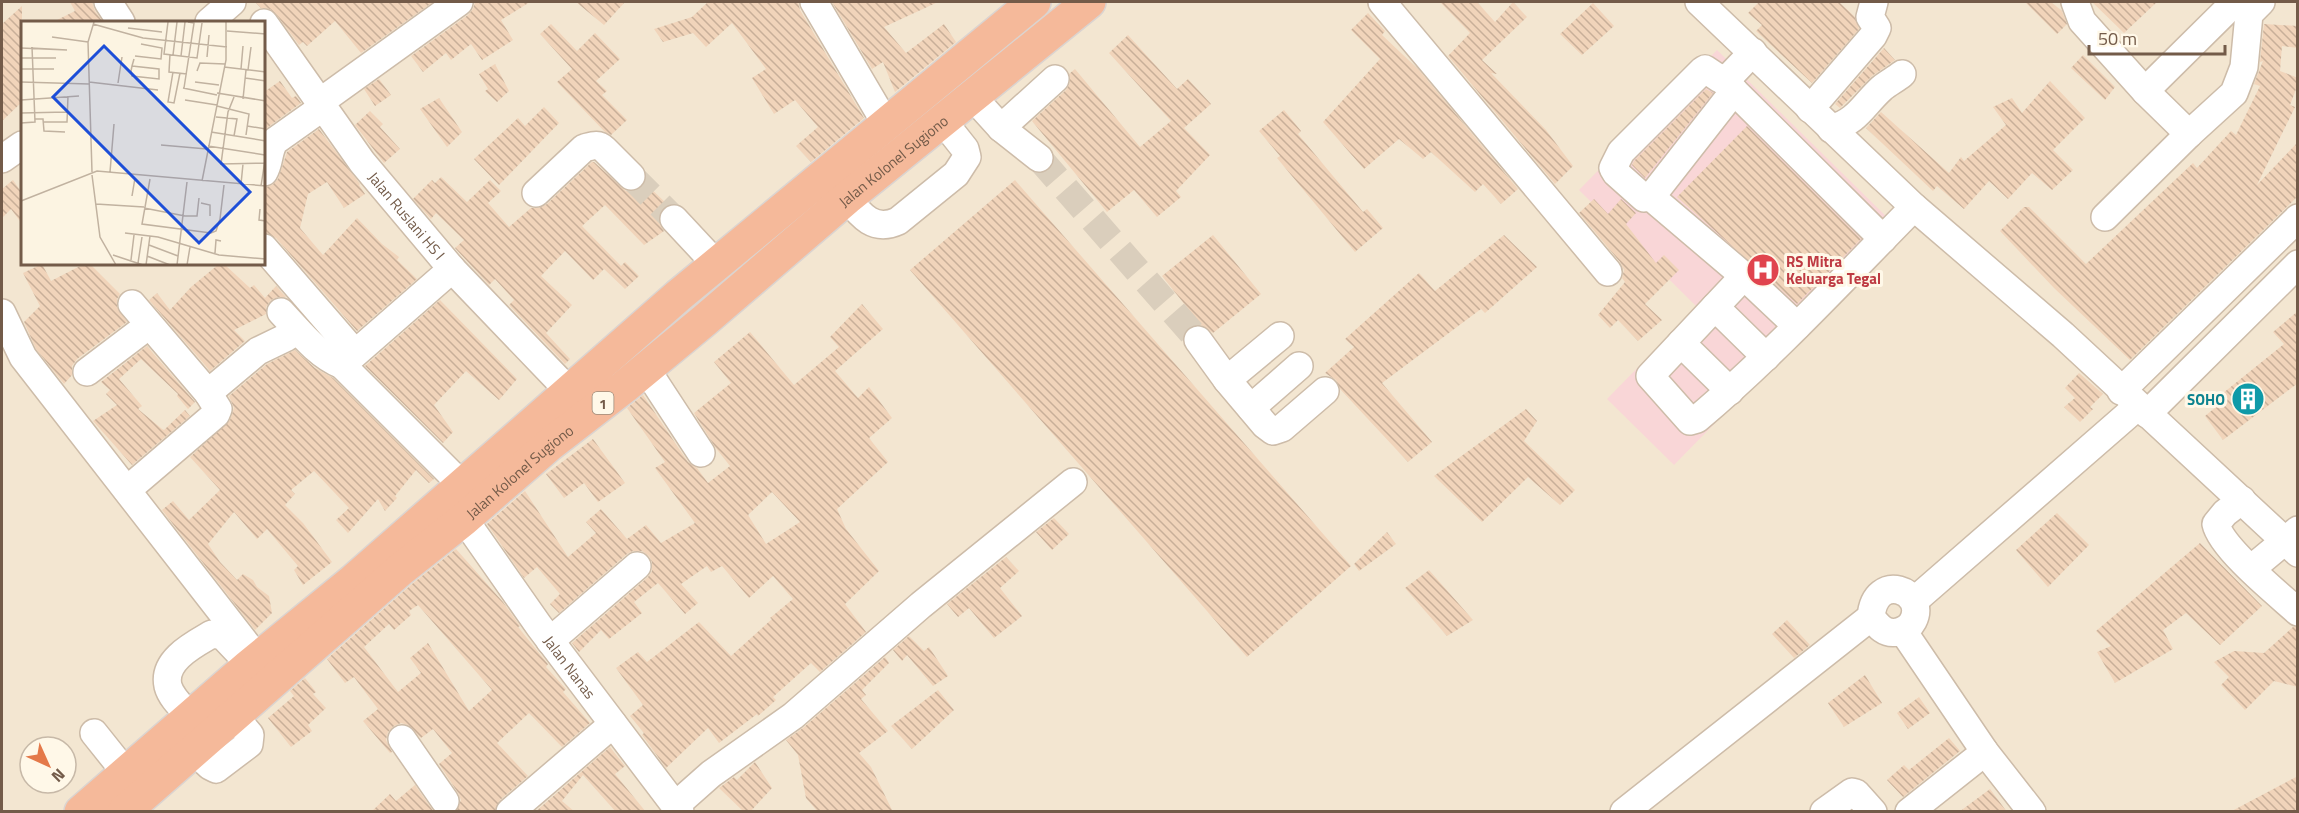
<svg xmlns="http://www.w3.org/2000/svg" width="2299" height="813" viewBox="0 0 2299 813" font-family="'Titillium Web',sans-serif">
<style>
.residential{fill:#f3e6d1;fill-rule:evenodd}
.medical{fill:#f9d6d7}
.building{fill:url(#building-back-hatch);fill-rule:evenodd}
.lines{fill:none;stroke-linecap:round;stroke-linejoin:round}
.minor-tunnel{stroke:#dacebc;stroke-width:27;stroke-dasharray:27 14;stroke-linecap:butt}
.minor-casing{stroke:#cdbca9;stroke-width:30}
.highway-casing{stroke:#dbd4d0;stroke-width:36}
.minor{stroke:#fff;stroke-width:27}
.highway{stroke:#f5b99a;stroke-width:33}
.labels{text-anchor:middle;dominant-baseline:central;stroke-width:6;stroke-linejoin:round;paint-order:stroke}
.shield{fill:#fff8e8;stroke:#9d8a79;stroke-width:1.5}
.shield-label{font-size:14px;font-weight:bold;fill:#735b49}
.street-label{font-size:15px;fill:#735b49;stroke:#fff8e8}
.health-label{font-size:15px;font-weight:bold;fill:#be3a42;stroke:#fff8e8;text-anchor:start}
.culture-label{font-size:15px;font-weight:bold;fill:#0d838f;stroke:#fff8e8;text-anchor:end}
.inset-road{fill:none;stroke:#c1b2a0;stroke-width:1.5}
.view{fill:#1d4ed8;fill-opacity:0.15;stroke:#1d4ed8;stroke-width:3}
.inset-edge{fill:none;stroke:#735b49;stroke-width:3}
</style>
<defs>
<pattern id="building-back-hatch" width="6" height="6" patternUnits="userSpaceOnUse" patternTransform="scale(1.5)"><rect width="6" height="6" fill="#f1d4ba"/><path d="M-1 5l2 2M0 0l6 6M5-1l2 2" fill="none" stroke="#c8af99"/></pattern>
</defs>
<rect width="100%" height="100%" fill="#fcf4e2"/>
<path class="residential" d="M2 2H2297V811L2 812ZM22 22H264V264H22ZM30 747H66V783H30Z"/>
<path class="medical" d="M1717 50 1902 232 1674 465 1607 399 1697 307 1579 190Z"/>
<path class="building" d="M70 2H92L95 11 103 22H53L75 11Z
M255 2H433L361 53 335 21 307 46 303 42 299 45 276 14 270 9 261 8Z
M475 2H530L501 20 513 40 482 60 471 44 451 60 446 53 423 72 411 56 468 15 473 9Z
M576 2H625L604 25Z
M708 2H798L800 10 864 118 811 162 796 146 818 127 795 100 774 114 752 78 766 69 732 23 706 47 693 33 663 42 654 29 692 17Z
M832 2H938L884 27 906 53 944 24 956 42 895 92 883 62 872 69Z
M1440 2H1477L1495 22 1513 2 1527 17 1482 60 1497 74 1491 73 1546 130 1573 166 1555 184 1448 56 1470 33Z
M1759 2H1839L1855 17 1859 29 1812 83 1756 31 1762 25 1748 13Z
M2025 2H2051L2062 11 2067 24 2057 34Z
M2092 2H2157L2124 33Z
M1593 3 1614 26 1582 55 1560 34Z
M22 6V102L2 121V24Z
M1368 13 1385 31 1382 35 1419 70 1518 189 1501 204 1483 184 1475 192 1431 152 1423 159 1399 139 1364 169 1323 122 1380 59 1351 30Z
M551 24 577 51 595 33 620 59 596 81 607 91 602 95 627 120 611 135 605 132 557 82 572 69 540 34Z
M2264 24 2298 26V48L2282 46 2280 71 2298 78V84L2290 105 2295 107 2257 185 2298 142V196L2130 360 2054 288 2000 231 2024 207H2029L2086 264 2193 163 2197 168 2231 131 2236 135 2260 86 2254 84 2263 61 2260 62Z
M1128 35 1177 89 1188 79 1211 104 1184 128 1210 155 1176 191 1181 197 1157 217 1134 190 1107 212 1032 121 1066 90 1070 83 1069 74 1075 69 1140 147 1171 121 1109 53Z
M1884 48 1895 60 1872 76 1840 108 1835 104Z
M2083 55 2115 87 2105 100 2071 68Z
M495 64 509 91 497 102 485 91 488 89 479 74Z
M379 79 391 95 375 106 364 89Z
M280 81 292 98 296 96 301 103 264 130V92Z
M2050 81 2085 118 2053 150 2073 170 2052 190 2032 173 2008 199 1989 181 1964 209 1937 186 1933 191 1866 128 1881 112 1949 173 1961 157 1964 161 2006 125 1993 107 2012 98 2022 113Z
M1706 89 1713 93 1645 178 1632 165 1634 161Z
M439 98 462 132 447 147 420 109Z
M544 107 559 123 499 185 474 159 518 118 525 126Z
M1284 110 1301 131 1298 134 1363 212 1367 209 1383 228 1355 252 1277 158 1280 156 1259 131Z
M370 111 383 124 380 127 400 149 384 163 355 125Z
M1747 126 1861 239 1797 304 1677 197Z
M319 129 360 184 359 185 365 194 344 208 327 182 308 194 300 228 323 255 357 218 382 244 399 257 397 260 417 279 357 331 276 238 264 233V188L272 185 278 179 287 152Z
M592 162H594L626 191H636L645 183 668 205 663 208 659 215V223L664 231 644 245 605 205 582 226 621 266 625 262 639 276 625 289 604 269 593 280 565 251 541 276 572 305 546 333 570 359 565 364 509 305 514 300 495 279 489 285 455 248 464 240 436 213 431 219 413 199 432 180 435 183 441 177 467 202 490 180 501 191 488 203 509 227 531 208H539L547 204Z
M13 180 22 193V224L11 209 2 218V189Z
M1015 180 1351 566 1247 657 910 270Z
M1594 199 1608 214 1621 199 1636 213 1626 224 1656 263 1664 255 1679 270 1645 304 1662 320 1638 341 1618 320 1610 328 1598 315 1625 282 1622 278 1624 270 1620 262 1579 213Z
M1213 235 1261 294 1213 333 1201 325 1162 276Z
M1504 235 1537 267 1485 313 1481 309 1382 383 1432 442 1408 462 1340 389 1336 380 1325 373 1354 347 1345 339 1419 273 1435 291Z
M42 264 51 281 84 264H90L120 294 117 299V307L127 322 77 359 72 366V375L64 384 36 349 24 322 40 306 23 273Z
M219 264H224L250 288 254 285 265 298 276 286 286 297H278L271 300 266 307V314L234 330 245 341 210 371 149 300 157 293 170 310 191 287Z
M440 300 517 379 499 400 466 371 434 405 453 432 443 443 365 366Z
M862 304 883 329 835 371 858 398 869 387 892 418 869 438 888 462 837 509 846 529 879 571 845 604 866 632 820 672 811 663 773 697 776 700 758 716 757 714 719 743 708 728 666 768 642 735 644 733 630 716 643 705 616 668 638 652 647 662 699 622 731 656 772 619 770 618 793 599 773 576 749 598 722 566 711 572 707 566 681 584 698 603 685 614 658 583 634 602 642 613 609 639 601 630 579 652 572 643 648 577 652 571V562L649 556 642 551H633L627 554 559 613 550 604 560 594 537 567 524 578 487 524 525 491 568 557 596 533 586 522 601 509 627 539 646 525 661 543 695 523 655 468 665 462 627 408 643 395 688 462 697 468 708 483 730 466 715 447 694 413 731 383 714 362 750 332 794 385 839 347 830 337ZM772 492 800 522 766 544 748 515Z
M2298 311V383L2223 440 2205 416 2216 407 2212 402 2284 344 2273 332Z
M147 346 195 402 188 409 177 396 178 394 141 359 119 379 142 406 138 409 162 429 164 430 185 410 190 416 132 465 93 421 117 405 106 394 110 390 101 382Z
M295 350 315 368 333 378 434 479 429 483 416 470 395 496 397 498 385 511 378 499 348 533 336 520 349 508 314 471 291 490 295 494 285 505 303 523 332 562 303 585 294 570 298 566 267 529 257 539 234 512 208 544 220 562 237 580 243 574 253 580 257 587 269 596 272 613 255 630 162 510 173 501 189 520 220 490 190 457 230 420 234 408 229 396 267 364Z
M2079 373 2103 394 2090 407 2093 409 2080 422 2064 407 2075 398 2065 388Z
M1526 409 1537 421 1524 441 1575 490 1560 505 1528 477 1482 522 1434 476Z
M593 439 625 483 598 502 584 483 564 498 546 474Z
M2057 513 2089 545 2048 587 2016 550Z
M1054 518 1069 534 1052 550 1036 532Z
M1387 532 1396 544 1359 571 1354 564Z
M2200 543 2262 606 2220 645 2186 613 2163 630 2173 649 2115 683 2097 652 2111 646 2096 631Z
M456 549 503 602 520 626 518 627 548 664 546 667 566 689 563 692 590 723 562 747 529 713 497 743 528 776 500 800 495 812H456L461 800 458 793 439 764 452 753 433 729 421 738 408 725 401 723 394 726 388 732 386 740 392 752 390 753 363 721 378 709 354 677 345 683 327 659 412 584ZM418 605 492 690 469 711 428 643 410 658 421 673 398 692 364 647 389 624 394 630 411 615 409 611Z
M1006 557 1019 571 1000 588 1022 616 994 638 969 608 958 617 947 604Z
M1429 570 1473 620 1447 636 1405 588Z
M1787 620 1810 645 1794 658 1772 634Z
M2293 627H2298V687L2274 681 2245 710 2221 685 2229 677 2214 662 2234 651 2264 653Z
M909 636 924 651 929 647 948 676 933 686 907 655 902 661 893 650Z
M885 657 889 663 862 690 866 695 861 699 888 731 859 753 871 767 893 812H818L806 798 798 755 786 740 803 728Z
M1865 675 1882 703 1844 727 1828 703Z
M305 678 316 692 313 694 326 708 308 725 312 731 291 747 268 718 294 696 290 691Z
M938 690 954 710 912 749 891 726Z
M1919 697 1930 713 1908 729 1897 713Z
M1949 738 1960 751 1903 797 1887 780 1904 765 1909 770Z
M610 747 625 766 615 774 646 812H616L583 775 562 801 575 812H535Z
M755 762 772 788 750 812H744L719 788 734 777 737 780Z
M2298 776V808L2291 812H2230Z
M415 785 434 812H371L390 794 396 801Z
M1990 789 2007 812H1959Z"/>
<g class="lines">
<path class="minor-tunnel" d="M1039 158 1198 340
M631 176 674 219"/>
<g class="minor-casing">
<g id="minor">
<path d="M108 2 121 22"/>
<path d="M814 2 886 124"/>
<path d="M1382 2 1608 272"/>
<path d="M1699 2 1914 207 2063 335 2298 553"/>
<path d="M2075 2 2082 21 2145 91 2189 134"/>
<path d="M209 22 232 2"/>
<path id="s1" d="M264 23 362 162 452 269 569 391"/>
<path d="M1753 52 1730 76 1720 79 1705 69 1702 71 1621 152 1613 168 1616 173 1644 198 1651 197 1744 276 1797 326"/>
<path d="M1723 80 1883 239"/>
<path d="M2145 91 2235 2"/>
<path d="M972 96 1001 128 1039 158"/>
<path d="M320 102 459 2"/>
<path d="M1810 109 1873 36 1877 28 1870 17 1874 2"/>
<path d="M1001 128 1055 79"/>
<path d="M1831 129C1858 121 1863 105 1882 88 1888 83 1896 79 1902 74"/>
<path d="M2 159 22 145"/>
<path d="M264 172C270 162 268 150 275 141L323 107"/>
<path d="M536 193 584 148C592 146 598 143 604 149L631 176"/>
<path d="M1651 197 1734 91"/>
<path d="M847 198C861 216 874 232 898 221L956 174 967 157 965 149 942 120"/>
<path d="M2105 217 2189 134 2234 93 2244 67 2249 14 2261 2"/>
<path d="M674 219 716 264"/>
<path d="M264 248 355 353"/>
<path d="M1744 276 1650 376 1690 421 1697 419C1774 354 1843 279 1914 207"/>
<path d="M132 304 208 393 258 351 287 337 297 330"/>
<path d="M1715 307 1766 357"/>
<path d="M281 312C299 331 317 355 342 365L463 486"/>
<path d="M2 313 23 357 258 659"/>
<path d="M1198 340 1227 380 1265 425 1273 431 1282 428 1325 391"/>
<path d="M1681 343 1730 391"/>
<path d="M342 365 452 269"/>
<path d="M646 369 701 453"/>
<path d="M87 372 149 325"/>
<path d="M1227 380 1280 336"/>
<path d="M2121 391 2298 218"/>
<path d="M1251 408 1299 366"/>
<path d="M2147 414 2298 264"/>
<path d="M127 490 216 414 218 409 208 393"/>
<path d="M2242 500 2225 513 2216 524C2221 548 2278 594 2298 612"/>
<path id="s2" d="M464 519 539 626 680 812"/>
<path d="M2251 569 2298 530"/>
<path d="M1914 601 2138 406"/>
<path d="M1903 631 1985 752 2032 812"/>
<path d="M550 641 637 566"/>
<path d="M191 717C183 708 171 698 168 686 162 660 195 644 212 634L223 636 241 655"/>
<path d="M94 733 126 773"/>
<path d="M402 739 445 801"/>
<path d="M194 751 210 766 216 769 249 744 250 735 234 716"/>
<path d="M676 805 711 774 793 716 921 605 1073 482"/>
<path d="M510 812 613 724"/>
<path d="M1624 812 1871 617C1875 570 1928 591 1913 621 1910 627 1905 630 1898 632 1885 635 1878 626 1871 617"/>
<path d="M1824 812 1852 792 1856 793 1873 812"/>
<path d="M1909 812 1985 752"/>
</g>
</g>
<g class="highway-casing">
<g id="highway">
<path d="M81 812 249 666 353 581 678 296 1034 2"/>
<path id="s3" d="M124 812 400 570 464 519 549 445 624 387 705 320 847 198 1089 2"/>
</g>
</g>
<use href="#minor" class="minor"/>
<use href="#highway" class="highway"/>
</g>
<defs>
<g id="hospital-disc" transform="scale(1.725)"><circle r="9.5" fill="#e0444e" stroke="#fff8e8"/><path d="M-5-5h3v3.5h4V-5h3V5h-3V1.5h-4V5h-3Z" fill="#fff"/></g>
<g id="building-disc" transform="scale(1.725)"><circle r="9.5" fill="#0f9aa8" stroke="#fff8e8"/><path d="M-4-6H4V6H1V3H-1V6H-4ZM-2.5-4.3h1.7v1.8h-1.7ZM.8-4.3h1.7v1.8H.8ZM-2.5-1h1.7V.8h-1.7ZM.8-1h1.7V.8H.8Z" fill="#fff"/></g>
</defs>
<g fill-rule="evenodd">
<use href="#hospital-disc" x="1763" y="270"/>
<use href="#building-disc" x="2248" y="399"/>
</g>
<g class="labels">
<rect class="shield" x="592.5" y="392" width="21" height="22" rx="4.5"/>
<g class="shield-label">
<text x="603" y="403">1</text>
</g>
<g class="street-label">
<text stroke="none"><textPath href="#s3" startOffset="1008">Jalan Kolonel Sugiono</textPath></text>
<text stroke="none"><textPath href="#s1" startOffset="240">Jalan Ruslani HS I</textPath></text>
<text stroke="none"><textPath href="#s3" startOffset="522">Jalan Kolonel Sugiono</textPath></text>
<text stroke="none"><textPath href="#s2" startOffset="182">Jalan Nanas</textPath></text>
</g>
<g class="health-label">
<text x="1786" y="261">RS Mitra<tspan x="1786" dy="17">Keluarga Tegal</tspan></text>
</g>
<g class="culture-label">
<text x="2225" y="399">SOHO</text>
</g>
</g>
<g transform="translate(21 21)">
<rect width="244" height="244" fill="#fcf4e2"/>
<path class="inset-road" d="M147 1 143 33 176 37 181 2M72 3 122 17 206 26M107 7 141 11M206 10 245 13M31 16 67 21M0 27 46 29 10 27M149 33 148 51 166 53M152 34 156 1M114 35 140 38 141 27 120 23M160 35 164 1M186 36 188 14M0 37H35M111 45 138 48V58L111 55 110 50 111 45 113 38M203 46 245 51M0 48H33M220 48 222 25M227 49 230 26M176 50 179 42 204 43M152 51 147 81 153 82 159 52M224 57 245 60M0 61 68 63M68 61 137 69M174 61 198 64M97 62 101 36M162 67 196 74M163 67 173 2 167 1M196 72 245 80M213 76 207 91 200 143 244 142M222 78 225 49M0 79 58 75M164 79 196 84M196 85 228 93 225 114M0 92 46 91M195 96 216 98 213 115M14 98H22L23 110 44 111M23 101H46L47 75M0 102 14 101 11 26M226 105 245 108M190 111 245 120M140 124 186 128M187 125 244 134M71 151 67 21 73 1M89 151 93 103M71 154 79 216 95 244M129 158 121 203 190 212 195 210 199 198 203 164M181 160 205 39V1M220 163 222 143M240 165 244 139M111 175 114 157M0 180 76 150 245 165M180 182 189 184V195M75 183 123 186M123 187 164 195M239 188 238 199 245 200M164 195H176L178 177M104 212 137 216 198 234 245 238M128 224 157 235M194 232 195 219 200 220M92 234 122 244M126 235 149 244M110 239 113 214M117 242 121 216M125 244 129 215M156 244 166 161M166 244 169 226"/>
<path class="view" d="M83 25 229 171 178 222 32 76Z"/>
<rect width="244" height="244" class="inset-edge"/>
</g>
<rect width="2299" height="813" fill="none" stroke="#735b49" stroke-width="6"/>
<g transform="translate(48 765) rotate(135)"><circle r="28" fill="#fff8e8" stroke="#c7b9a8" stroke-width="1.5"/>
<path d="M0-4.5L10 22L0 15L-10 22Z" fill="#e47949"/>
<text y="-9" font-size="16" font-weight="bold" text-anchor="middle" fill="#735b49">N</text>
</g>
<path d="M2089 45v9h136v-9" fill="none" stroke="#735b49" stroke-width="3"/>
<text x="2098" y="45" font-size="18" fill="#735b49" stroke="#fff8e8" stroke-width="4.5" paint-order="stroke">50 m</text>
</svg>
